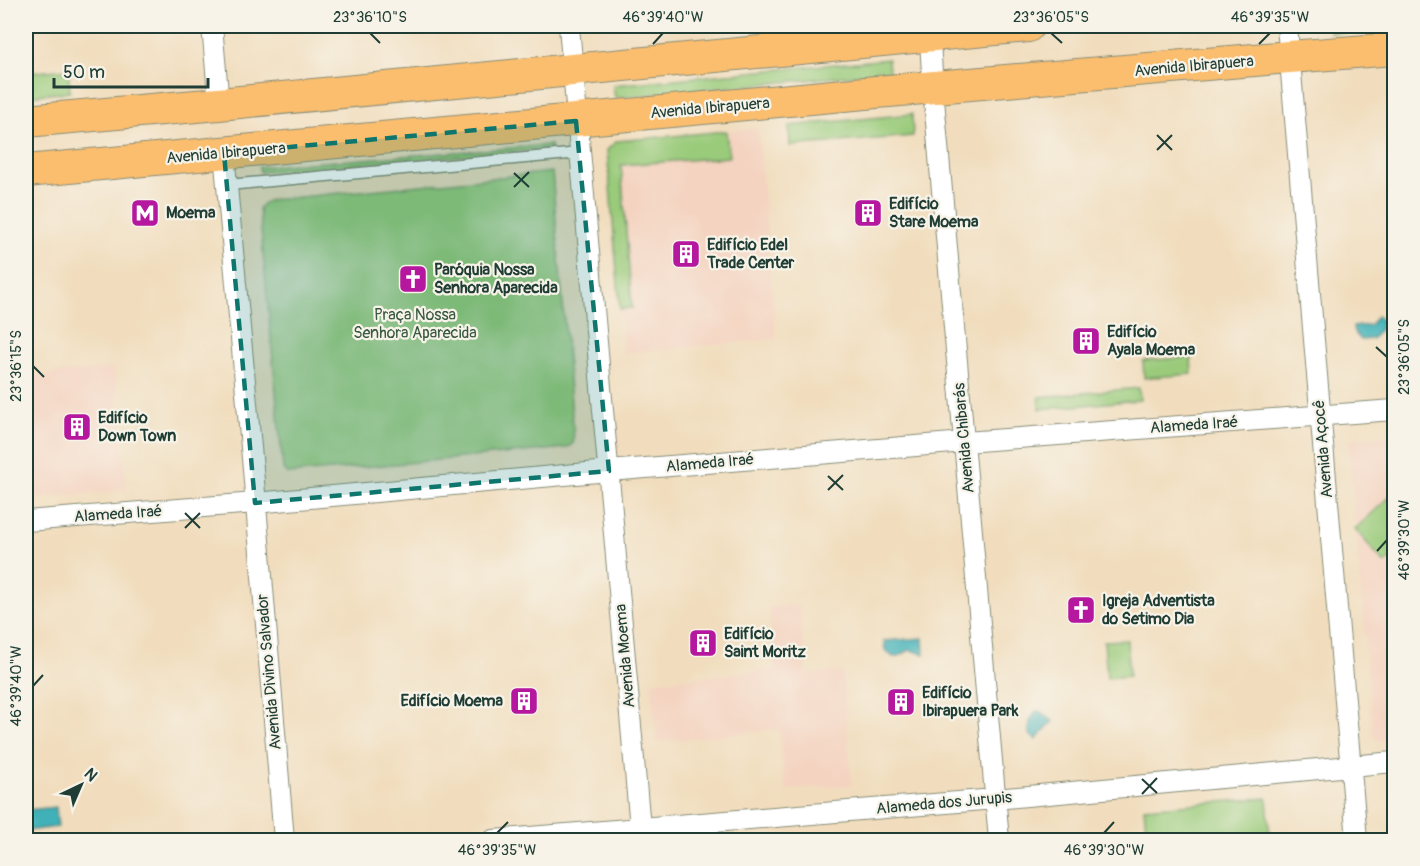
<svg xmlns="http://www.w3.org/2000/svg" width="1420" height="866" viewBox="0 0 1420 866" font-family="Pangolin,sans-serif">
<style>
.built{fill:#f4d3c0}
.green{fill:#9acb7a;stroke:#5c8457;stroke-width:1.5}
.water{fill:#41b1b8;stroke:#307776;stroke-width:1.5}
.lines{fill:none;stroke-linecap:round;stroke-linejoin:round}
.service-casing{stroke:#888d78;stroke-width:13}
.minor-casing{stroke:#888d78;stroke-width:22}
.primary-casing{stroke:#888d78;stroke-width:34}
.service{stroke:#fff;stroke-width:10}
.minor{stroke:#fff;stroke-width:20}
.primary{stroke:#fbbe6e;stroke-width:32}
.marked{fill:#0f766e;fill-opacity:0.2;stroke:#0f766e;stroke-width:4.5;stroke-dasharray:12 8;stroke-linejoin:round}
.ticks{fill:none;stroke:#1f3d34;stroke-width:2}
.labels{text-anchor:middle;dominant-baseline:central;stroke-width:4.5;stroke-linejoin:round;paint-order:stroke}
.street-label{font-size:16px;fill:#1f3d34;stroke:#f7f3e8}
.poi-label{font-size:16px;font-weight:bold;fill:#1f3d34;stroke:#f7f3e8;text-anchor:start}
.park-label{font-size:16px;fill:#385942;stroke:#f7f3e8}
.neatline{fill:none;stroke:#1f3d34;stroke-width:2}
.ticks-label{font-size:15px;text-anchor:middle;fill:#1f3d34}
</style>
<rect width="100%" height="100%" fill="#f7f3e8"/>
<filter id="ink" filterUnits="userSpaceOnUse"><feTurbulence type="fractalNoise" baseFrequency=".0167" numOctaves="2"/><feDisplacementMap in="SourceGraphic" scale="12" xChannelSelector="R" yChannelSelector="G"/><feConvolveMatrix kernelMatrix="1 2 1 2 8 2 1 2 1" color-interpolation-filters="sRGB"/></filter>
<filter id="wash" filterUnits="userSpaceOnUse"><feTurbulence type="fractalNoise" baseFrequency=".008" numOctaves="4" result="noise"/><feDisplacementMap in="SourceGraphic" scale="24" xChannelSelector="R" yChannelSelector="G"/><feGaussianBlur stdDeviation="1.35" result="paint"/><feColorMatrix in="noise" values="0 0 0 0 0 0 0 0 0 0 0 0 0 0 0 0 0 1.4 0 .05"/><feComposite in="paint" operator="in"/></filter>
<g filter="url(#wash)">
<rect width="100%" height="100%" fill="#f1ddbd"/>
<path class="built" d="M758 128 776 339 623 353 607 150 617 141Z
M114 368 127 490 34 499 26 403V376Z
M1394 435V740L1377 741 1373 737 1348 439Z
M800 605 806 674 842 671 852 785 785 790 779 729 657 742 651 682 774 669 769 607Z"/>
<path class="green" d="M1329 26H1394V28L1330 33Z
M888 59 889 72 615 98 613 85Z
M68 69 70 92 26 96V73Z
M912 114 913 136 790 146 789 126Z
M726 131 729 157 621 165 632 308 620 309 607 150 617 141Z
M550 145 551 149 260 172 259 167Z
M552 172 574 440 572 445 566 448 288 474 283 469 259 208 264 203 270 200Z
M1191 357 1192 374 1144 378 1143 361Z
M1139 388 1140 400 1040 409 1039 397Z
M1394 493V555L1385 564 1355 529Z
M1127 640 1129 676 1107 678 1104 641Z
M1267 798 1270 840H1147L1144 808Z
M850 834 851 840H766Z"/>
<path class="water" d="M1377 316 1381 319 1382 327 1372 339 1361 340 1354 332 1353 327 1370 325Z
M923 638 924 654 910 650 899 656 893 657 885 650 884 641Z
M1036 711H1040L1053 721 1036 740 1029 734 1030 721Z
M56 807 58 827 26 831V810Z"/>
</g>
<g filter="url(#ink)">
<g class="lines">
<g class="service-casing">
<path id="service" d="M228 185 580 153"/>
</g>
<g class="minor-casing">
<path id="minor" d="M212 26 219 104
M569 26 641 839
M929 26 933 88 999 840
M1287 26 1357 840
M224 153 253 469 284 840
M26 521 255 503 609 471 965 442 1394 410
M493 840 995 799 1394 762"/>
</g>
<g class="primary-casing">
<path id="primary" d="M26 121 219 104 1028 26
M26 171 876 92 1289 57 1394 49"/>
</g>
<use href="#service" class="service"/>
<use href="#minor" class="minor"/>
<use href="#primary" class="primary"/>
</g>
</g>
<path class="marked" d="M576 121 609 471 255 503 224 153Z"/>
<path class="ticks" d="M370 33 380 43M1051 33 1062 43M653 44 663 33M1259 44 1270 33M1157 135 1172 150M1157 150 1172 135M514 173 529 187M514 187 529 172M1376 347 1387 357M33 366 44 377M828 476 843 490M828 490 843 475M185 513 200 528M185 528 200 513M1377 551 1387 540M33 686 43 675M1142 779 1157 793M1142 794 1157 778M497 833 508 822M1104 833 1114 822"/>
<defs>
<g id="metro-square" transform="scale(1.5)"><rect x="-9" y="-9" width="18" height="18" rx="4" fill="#b5179e" stroke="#f7f3e8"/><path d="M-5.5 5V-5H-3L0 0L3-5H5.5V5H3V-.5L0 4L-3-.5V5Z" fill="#fff"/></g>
<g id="building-square" transform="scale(1.5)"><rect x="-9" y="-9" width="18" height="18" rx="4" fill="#b5179e" stroke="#f7f3e8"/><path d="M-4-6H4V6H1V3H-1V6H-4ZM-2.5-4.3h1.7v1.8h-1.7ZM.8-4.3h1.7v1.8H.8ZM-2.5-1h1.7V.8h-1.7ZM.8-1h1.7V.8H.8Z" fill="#fff"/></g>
<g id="church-square" transform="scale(1.5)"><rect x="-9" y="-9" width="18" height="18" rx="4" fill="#b5179e" stroke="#f7f3e8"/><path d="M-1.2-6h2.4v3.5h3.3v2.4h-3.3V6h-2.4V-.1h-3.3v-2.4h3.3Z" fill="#fff"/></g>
</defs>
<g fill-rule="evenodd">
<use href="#metro-square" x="145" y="213"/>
<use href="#building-square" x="868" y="213"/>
<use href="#building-square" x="686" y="254"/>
<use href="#church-square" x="413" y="279"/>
<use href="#building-square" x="1086" y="341"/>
<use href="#building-square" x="77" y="427"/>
<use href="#church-square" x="1081" y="610"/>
<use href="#building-square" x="703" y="643"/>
<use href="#building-square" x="524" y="701"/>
<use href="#building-square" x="901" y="702"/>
</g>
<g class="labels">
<g class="street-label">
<text transform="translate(1194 66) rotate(-5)">Avenida Ibirapuera</text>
<text transform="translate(710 108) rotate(-5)">Avenida Ibirapuera</text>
<text transform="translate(226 153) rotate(-5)">Avenida Ibirapuera</text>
<text transform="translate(1194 425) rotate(-4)">Alameda Iraé</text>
<text transform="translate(964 438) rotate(-95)">Avenida Chibarás</text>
<text transform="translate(1323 449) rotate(-95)">Avenida Açocê</text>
<text transform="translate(710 463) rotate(-5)">Alameda Iraé</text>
<text transform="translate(118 514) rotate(-4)">Alameda Iraé</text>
<text transform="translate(625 656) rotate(-95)">Avenida Moema</text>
<text transform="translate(269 672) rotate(-95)">Avenida Divino Salvador</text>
<text transform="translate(944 803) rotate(-5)">Alameda dos Jurupis</text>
</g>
<g class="poi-label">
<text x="889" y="204">Edifício<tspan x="889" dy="18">Stare Moema</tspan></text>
<text x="166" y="213">Moema</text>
<text x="707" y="245">Edifício Edel<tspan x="707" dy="18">Trade Center</tspan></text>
<text x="434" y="270">Paróquia Nossa<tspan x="434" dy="18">Senhora Aparecida</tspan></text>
<text x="1107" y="332">Edifício<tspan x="1107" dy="18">Ayala Moema</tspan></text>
<text x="98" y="418">Edifício<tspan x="98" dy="18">Down Town</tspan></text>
<text x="1102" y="601">Igreja Adventista<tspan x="1102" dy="18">do Setimo Dia</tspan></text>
<text x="724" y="634">Edifício<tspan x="724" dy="18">Saint Moritz</tspan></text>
<text x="922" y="693">Edifício<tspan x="922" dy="18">Ibirapuera Park</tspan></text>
<text x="503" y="701" text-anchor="end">Edifício Moema</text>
</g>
<g class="park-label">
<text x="415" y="315">Praça Nossa<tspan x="415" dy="18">Senhora Aparecida</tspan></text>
</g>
</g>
<rect width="1420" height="866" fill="none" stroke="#f7f3e8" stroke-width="66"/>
<g transform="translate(81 785) rotate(44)" stroke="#f7f3e8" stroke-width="4.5" paint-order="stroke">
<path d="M0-4.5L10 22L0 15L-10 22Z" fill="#1f3d34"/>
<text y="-9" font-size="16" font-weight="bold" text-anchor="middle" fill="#1f3d34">N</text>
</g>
<path d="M54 78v9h154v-9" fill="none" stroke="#1f3d34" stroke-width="3"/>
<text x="63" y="78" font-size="18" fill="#1f3d34" stroke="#f7f3e8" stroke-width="4.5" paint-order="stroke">50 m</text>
<rect x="33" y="33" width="1354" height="800" class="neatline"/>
<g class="ticks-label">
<text x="370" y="22">23°36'10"S</text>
<text x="663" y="22">46°39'40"W</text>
<text x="1051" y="22">23°36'05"S</text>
<text x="1270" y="22">46°39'35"W</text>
<text transform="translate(1404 357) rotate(-90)" y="5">23°36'05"S</text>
<text transform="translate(16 366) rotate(-90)" y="5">23°36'15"S</text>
<text transform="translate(1404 540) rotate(-90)" y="5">46°39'30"W</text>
<text transform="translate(16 686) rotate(-90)" y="5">46°39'40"W</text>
<text x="497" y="855">46°39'35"W</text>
<text x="1104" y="855">46°39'30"W</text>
</g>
</svg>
